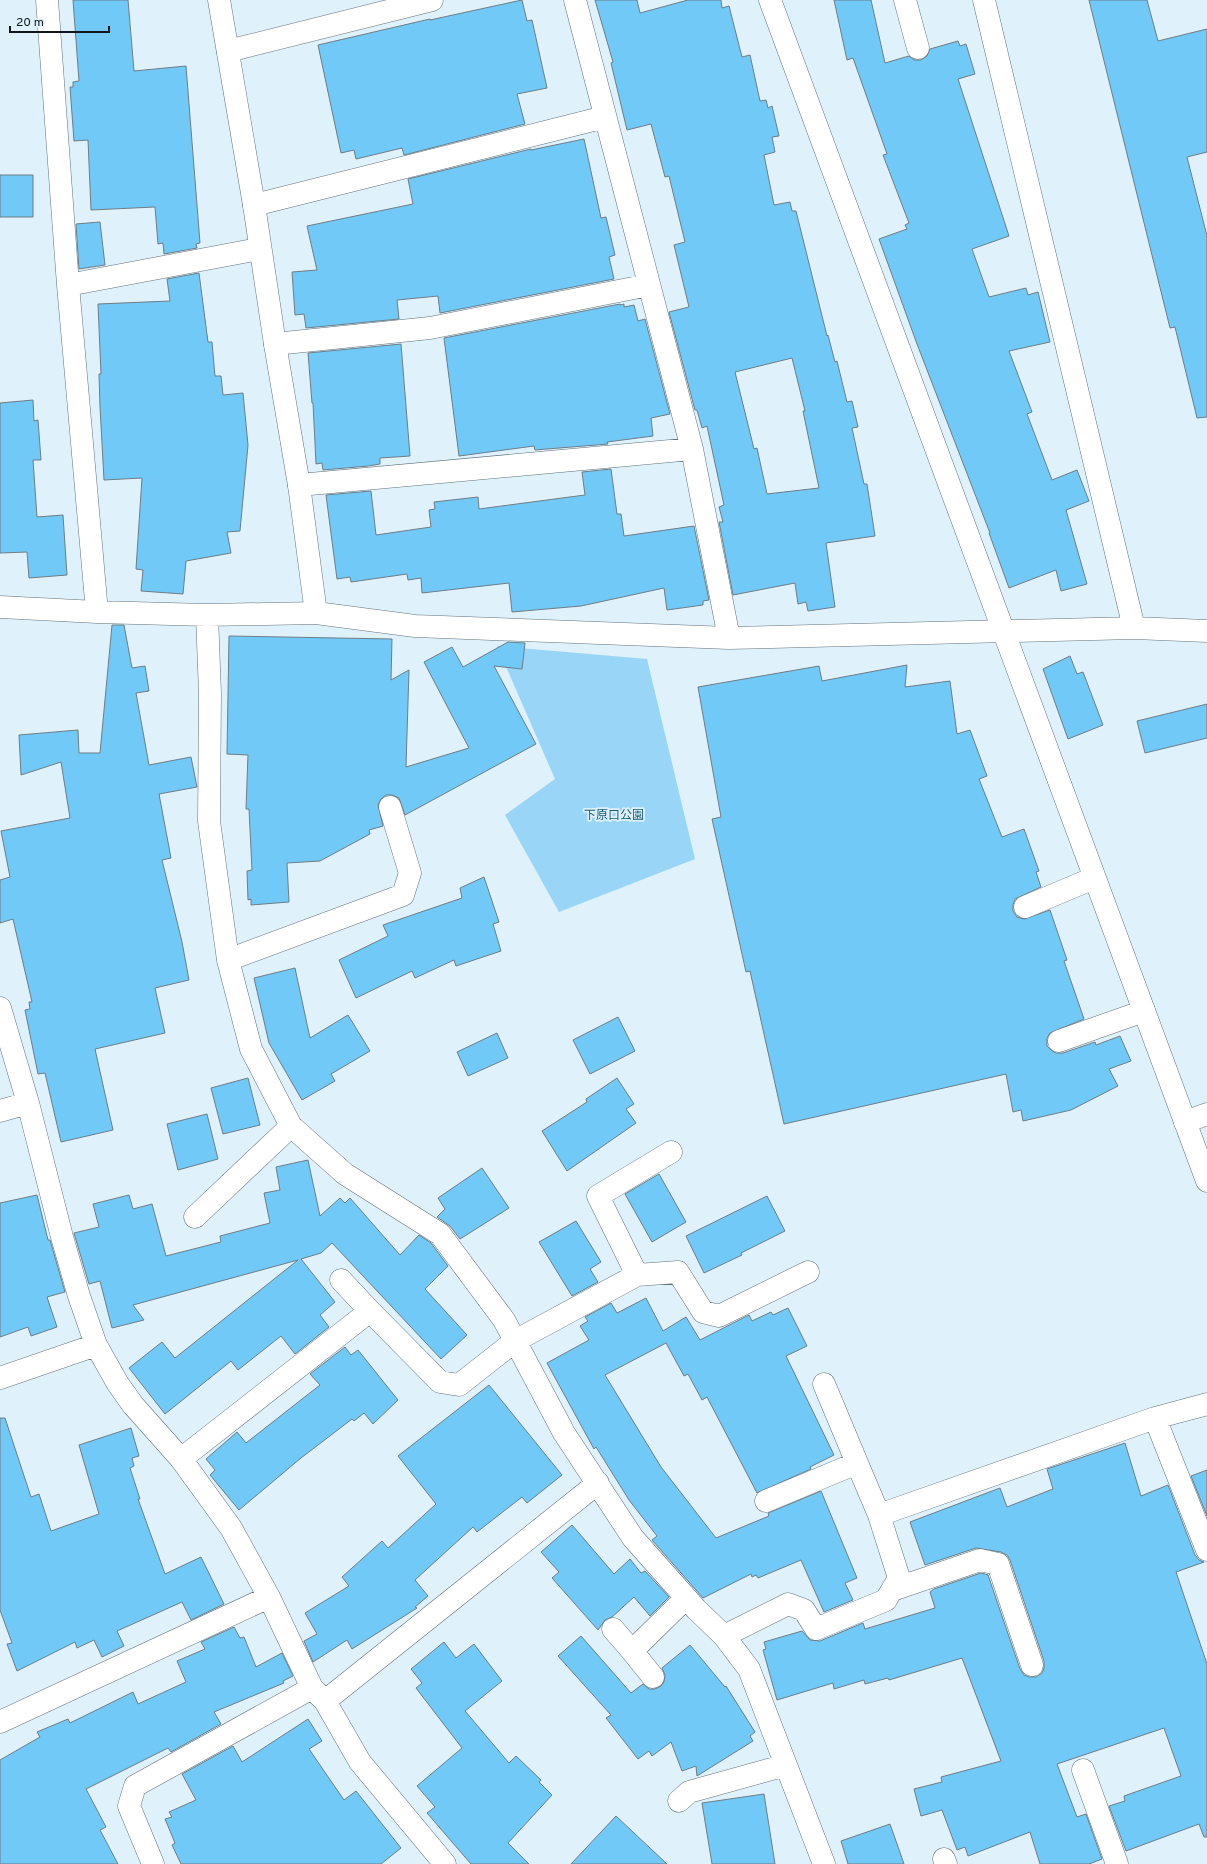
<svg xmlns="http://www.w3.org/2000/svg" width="1207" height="1864" viewBox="0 0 1207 1864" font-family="Overpass,'Noto Sans JP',sans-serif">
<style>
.green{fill:#99d5f6}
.building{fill:#71c9f7;stroke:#6d7d86;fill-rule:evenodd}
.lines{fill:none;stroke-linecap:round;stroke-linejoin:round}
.minor-casing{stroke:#62727b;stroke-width:23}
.tertiary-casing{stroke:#62727b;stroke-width:23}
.minor{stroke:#fff;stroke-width:22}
.tertiary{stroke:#fff;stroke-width:22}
.labels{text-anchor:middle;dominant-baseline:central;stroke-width:3.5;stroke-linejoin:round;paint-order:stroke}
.park-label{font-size:12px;fill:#185c7b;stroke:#dff1fb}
</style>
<rect width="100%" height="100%" fill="#dff1fb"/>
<path class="green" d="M497 646 647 659 695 859 559 912 505 815 555 779Z"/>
<path class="building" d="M73 0H128L134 71 186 66 200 243 196 244 197 248 164 254 163 243 158 244 155 207 91 210 88 140 74 141 70 87H73V82L79 81Z
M522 0 527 21 532 20 547 88 517 94 525 124 404 155 402 148 356 159 354 150 341 153 318 45 430 19V20Z
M595 0H637L640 13 688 0H721L722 8 729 6 742 57 750 55 760 101 766 100 768 108 772 106 779 136 772 137 775 152 764 155 774 205 790 202 792 211H796L827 336 828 335 835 362 837 361 847 402 852 401 858 427 852 428 864 484H867L875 536 826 543 835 607 808 611 806 602 798 604 795 583 733 595 719 522H723L719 507 724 505 707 426 702 428 697 410H695L669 312 689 307 674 245 685 242 669 176 665 177 651 124 627 130 611 63 613 62ZM792 358 805 411H803L819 488 767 494 757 448 754 449 735 372Z
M834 0H871L885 63 909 56 914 60H921L927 56 930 49 958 41 960 46 966 44 975 74 958 79 1009 236 972 249 989 297 1026 288 1028 295 1038 292 1050 342 1009 351 1032 412 1027 414 1052 480 1077 470 1089 501 1066 510 1087 584 1061 591 1056 570 1009 588 989 533H990L917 344 879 239 907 229 905 225 909 223 883 155 887 154 853 58 847 60Z
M1089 0H1147L1158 41 1207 29V152L1187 157 1207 236V417L1197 418 1175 327 1170 328Z
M584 139 601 218 606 217 615 255 609 257 614 279 440 313 438 296 397 300 399 319 306 328 304 314 295 315 292 272 317 270 307 226 413 204 408 179 531 149V150Z
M0 175H33V217H0Z
M100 222 105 265 79 269 76 224Z
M199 273 208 342H212L215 376H221L223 395 243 393 248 445 240 531 227 532 231 553 186 561 183 594 141 591 143 570 136 569 142 478 104 480 100 407 99 374H101L98 304 170 301 167 279Z
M620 304V305L624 304V307L634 305 638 321 645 319 670 414 651 418 653 436 607 442 608 444 535 450 534 446 459 456 444 338Z
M401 344 410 456 380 458V464L368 466 323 470 322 463 316 464 313 403H312L308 353Z
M33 400 34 421 38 420 41 460H33L37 517 63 515 67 575 29 578 27 552 0 553V403Z
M611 469 617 514H621L624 536 694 526 709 600 703 601V605L667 610 664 588 581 606 512 612 509 583 422 593 421 578 408 580 407 574 351 582 350 577 337 579 326 495 371 491 376 535 431 527 429 510 435 509 434 502 478 497 479 509 585 495 582 472Z
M112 625H124L132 668 145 666 149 691 136 693 149 765 191 757 197 787 159 794 171 858 162 860 182 942 189 980 155 988 165 1033 95 1049 113 1130 61 1142 45 1073 38 1074 25 1010 30 1009 29 1002H32L13 919 0 923V880L10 877 1 831 70 818 61 762 21 775 19 735 78 730 79 753H100Z
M229 636 392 639 391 680 409 670 406 767 469 748 424 662 452 647 463 667 508 642 525 643 522 669 494 666 536 744 405 815 399 798 392 795H386L381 799 378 805 383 826 369 830 370 834 320 861 287 863 289 902 251 905V899L248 900 247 871 252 870 249 809H246L248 755 227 754Z
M1070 656 1077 674 1083 672 1103 725 1068 739 1043 669Z
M907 665 905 687 950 681 957 734 970 730 987 776 979 779 1002 837 1024 829 1039 871 1036 872 1041 887 1015 899 1013 905V911L1017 917 1024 919 1050 910 1067 960 1064 961 1084 1019 1050 1033 1047 1038V1046L1051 1050 1056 1053H1063L1095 1042 1096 1045 1120 1036 1131 1061 1109 1069 1118 1086 1071 1110 1023 1121 1021 1110 1013 1112 1006 1074 784 1124 750 971 746 972 712 819 721 817 698 687 819 666 822 681Z
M1207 704V738L1145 753 1137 721Z
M484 877 499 922 493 924 501 951 456 966 454 960 415 978 412 971 356 998 339 960 388 936 383 925 462 898 460 888Z
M295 968 310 1038 348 1015 370 1051 331 1074 335 1081 302 1100 269 1043 254 978Z
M618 1017 635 1051 590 1074 573 1040Z
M497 1033 508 1058 468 1076 457 1052Z
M248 1078 260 1125 223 1134 211 1088Z
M617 1078 634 1104 626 1109 636 1123 567 1171 542 1131 587 1102 586 1099Z
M207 1114 218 1159 178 1170 167 1124Z
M308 1160 320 1216 340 1198 345 1203 350 1198 400 1255 419 1235 431 1243 448 1266 425 1289 467 1335 441 1359 332 1243 321 1253 301 1259 335 1302 320 1315 329 1327 295 1354 281 1336 238 1370 231 1361 165 1414 129 1368 162 1342 175 1358 298 1260 133 1305 144 1320 112 1328 100 1281 89 1284 74 1233 99 1227 93 1204 129 1195 133 1209 152 1204 166 1256 221 1242 220 1236 270 1223 264 1193 280 1190 276 1167Z
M482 1168 509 1208 460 1239 450 1226 437 1217 445 1209 438 1198Z
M659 1174 686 1222 652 1242 625 1194Z
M37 1195 48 1240H50L65 1292 47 1297 57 1327 31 1336 28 1327 0 1337V1203Z
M767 1196 785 1231 741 1253 742 1255 704 1273 686 1236Z
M576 1221 601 1262 590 1269 598 1282 572 1296 539 1242Z
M646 1298 663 1331 686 1317 700 1340 749 1315 752 1321 771 1312 773 1315 788 1308 807 1346 786 1356 834 1455 810 1467 811 1469 757 1493 707 1397 702 1400 688 1374 684 1376 666 1343 605 1375 661 1467 716 1538 769 1516 768 1513 821 1491 857 1578 845 1583 853 1600 824 1612 801 1560 758 1578 756 1575 752 1577 751 1574 703 1598 652 1540 657 1536 629 1500 596 1447 594 1449 547 1363 589 1340 580 1326 588 1321 585 1317 611 1303 617 1313Z
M345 1347 351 1355 358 1350 398 1400 373 1424 364 1413 354 1421 352 1419 301 1458 239 1510 210 1475 215 1470 206 1459 237 1432 246 1443 320 1385 310 1374Z
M489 1385 562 1475 527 1503 522 1497 477 1532 473 1527 415 1580 428 1596 415 1607 417 1608 352 1649 347 1640 313 1662 304 1641 317 1634 305 1613 349 1586 342 1577 382 1541 388 1548 436 1504 398 1456Z
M0 1418H5L31 1497 39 1494 51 1531 99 1514 79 1445 131 1428 139 1456 132 1458 134 1466 130 1468 140 1499H138L165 1574 201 1557 224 1604 191 1620 182 1602 117 1631 124 1646 102 1657 94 1640 77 1648 75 1642 17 1671 7 1644 12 1643 0 1610Z
M1125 1443 1141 1496 1168 1485 1195 1555 1199 1560 1204 1562 1176 1572 1207 1664V1837H1204L1199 1824 1126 1851 1109 1806 1125 1801 1124 1796 1181 1776 1164 1728 1057 1764 1077 1817 1086 1814 1102 1859 1089 1864H1040L1030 1832 968 1856 965 1847 957 1850 942 1810 921 1816 914 1789 942 1782 941 1777 1001 1761 962 1658 889 1680 888 1678 865 1684 864 1680 834 1689 833 1683 777 1700 763 1650 766 1649 764 1642 802 1631 810 1640 820 1641 863 1623 865 1629 935 1608 930 1592 934 1589 981 1573 988 1575 1020 1669 1024 1675 1029 1677H1036L1042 1673 1044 1668V1661L1010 1560 1007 1555 1001 1552 976 1548 925 1565 910 1522 1000 1488 1007 1507 1053 1489 1047 1469Z
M1207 1470V1516L1191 1476Z
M572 1525 614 1574 630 1559 641 1573 645 1571 669 1597 650 1616 634 1597 612 1617 605 1620 598 1630 552 1578 559 1572 541 1552Z
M234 1627 240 1638 244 1637 256 1667 282 1653 293 1676 283 1681 284 1683 214 1712 221 1724 171 1752 168 1748 86 1789 106 1827 100 1830 118 1864H0V1760L40 1737 37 1732 68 1719 70 1723 133 1692 138 1704 186 1682 177 1661 205 1649 201 1642Z
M581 1636 631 1693 643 1684 649 1689H655L661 1686 664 1682 665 1675 662 1668 690 1645 725 1687 726 1686 755 1732 750 1736 753 1741 697 1776 696 1766 682 1771 671 1742 652 1756 649 1751 638 1759 606 1718 611 1715 558 1656Z
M444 1642 456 1658 474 1644 502 1681 465 1711 509 1763 516 1756 541 1780 539 1782 552 1795 508 1843 529 1864H471L427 1813 435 1807 417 1786 462 1748 416 1688 422 1683 411 1669Z
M308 1719 322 1741 309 1749 344 1800 356 1791 401 1848 381 1864H181L172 1845 175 1843 165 1819 172 1817 169 1812 196 1800 182 1774 233 1746 242 1762Z
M764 1794 775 1864H712L702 1803Z
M616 1816 667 1864H571Z
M890 1824 904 1864H848L841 1841Z"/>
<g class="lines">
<g class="minor-casing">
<path id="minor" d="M47 0 68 285 97 612
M575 0 692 449 729 638
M905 0 918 48
M984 0 1134 628
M228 51 432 0
M254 205 605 117
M68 285 259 249
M275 344 430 328 649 285
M299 485 692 449
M0 607 97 612 207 615 316 613 415 626 729 638 1134 628 1207 631
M207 615 210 694 209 821 228 960 251 1049 291 1126 345 1174 440 1234 504 1320 564 1433 633 1538 696 1609 724 1636 749 1669 824 1864
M1025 907 1094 878
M228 960 403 895 410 873 390 807
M0 1008 28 1103 62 1237 79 1296 96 1345 118 1384 133 1405 181 1459 231 1528 269 1597 312 1688 325 1701 360 1762 445 1864
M1059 1041 1144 1011
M0 1111 28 1103
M1185 1122 1207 1114
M195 1217 291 1126
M637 1275 678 1272 703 1312 719 1316 808 1272
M341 1280 370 1311
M0 1378 96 1345
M824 1384 857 1463
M1155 1418 1207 1550
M181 1459 370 1311 440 1382 459 1385 515 1341 637 1275 598 1196 671 1152
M879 1515 1155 1418 1207 1404
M892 1590 980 1560 998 1564 1032 1665
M613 1629 632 1651 686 1598
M724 1636 788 1604 804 1610 816 1629 886 1600 899 1578 879 1515 857 1463 766 1501
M632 1651 653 1677
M325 1701 598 1483
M0 1722 269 1597
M1083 1770 1117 1864
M679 1801 689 1792 786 1765
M944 1859 946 1864
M153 1864 129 1806 135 1786 312 1688"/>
</g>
<g class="tertiary-casing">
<path id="tertiary" d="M219 0 254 205 275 344 299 485 316 613
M770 0 1207 1181"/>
</g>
<use href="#minor" class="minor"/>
<use href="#tertiary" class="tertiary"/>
</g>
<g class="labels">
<g class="park-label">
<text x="614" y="816">下原口公園</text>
</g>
</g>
<path d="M10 26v6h99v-6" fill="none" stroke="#10171a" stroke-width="2"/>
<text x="16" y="26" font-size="12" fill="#10171a" stroke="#dff1fb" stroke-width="3" paint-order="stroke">20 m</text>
</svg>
